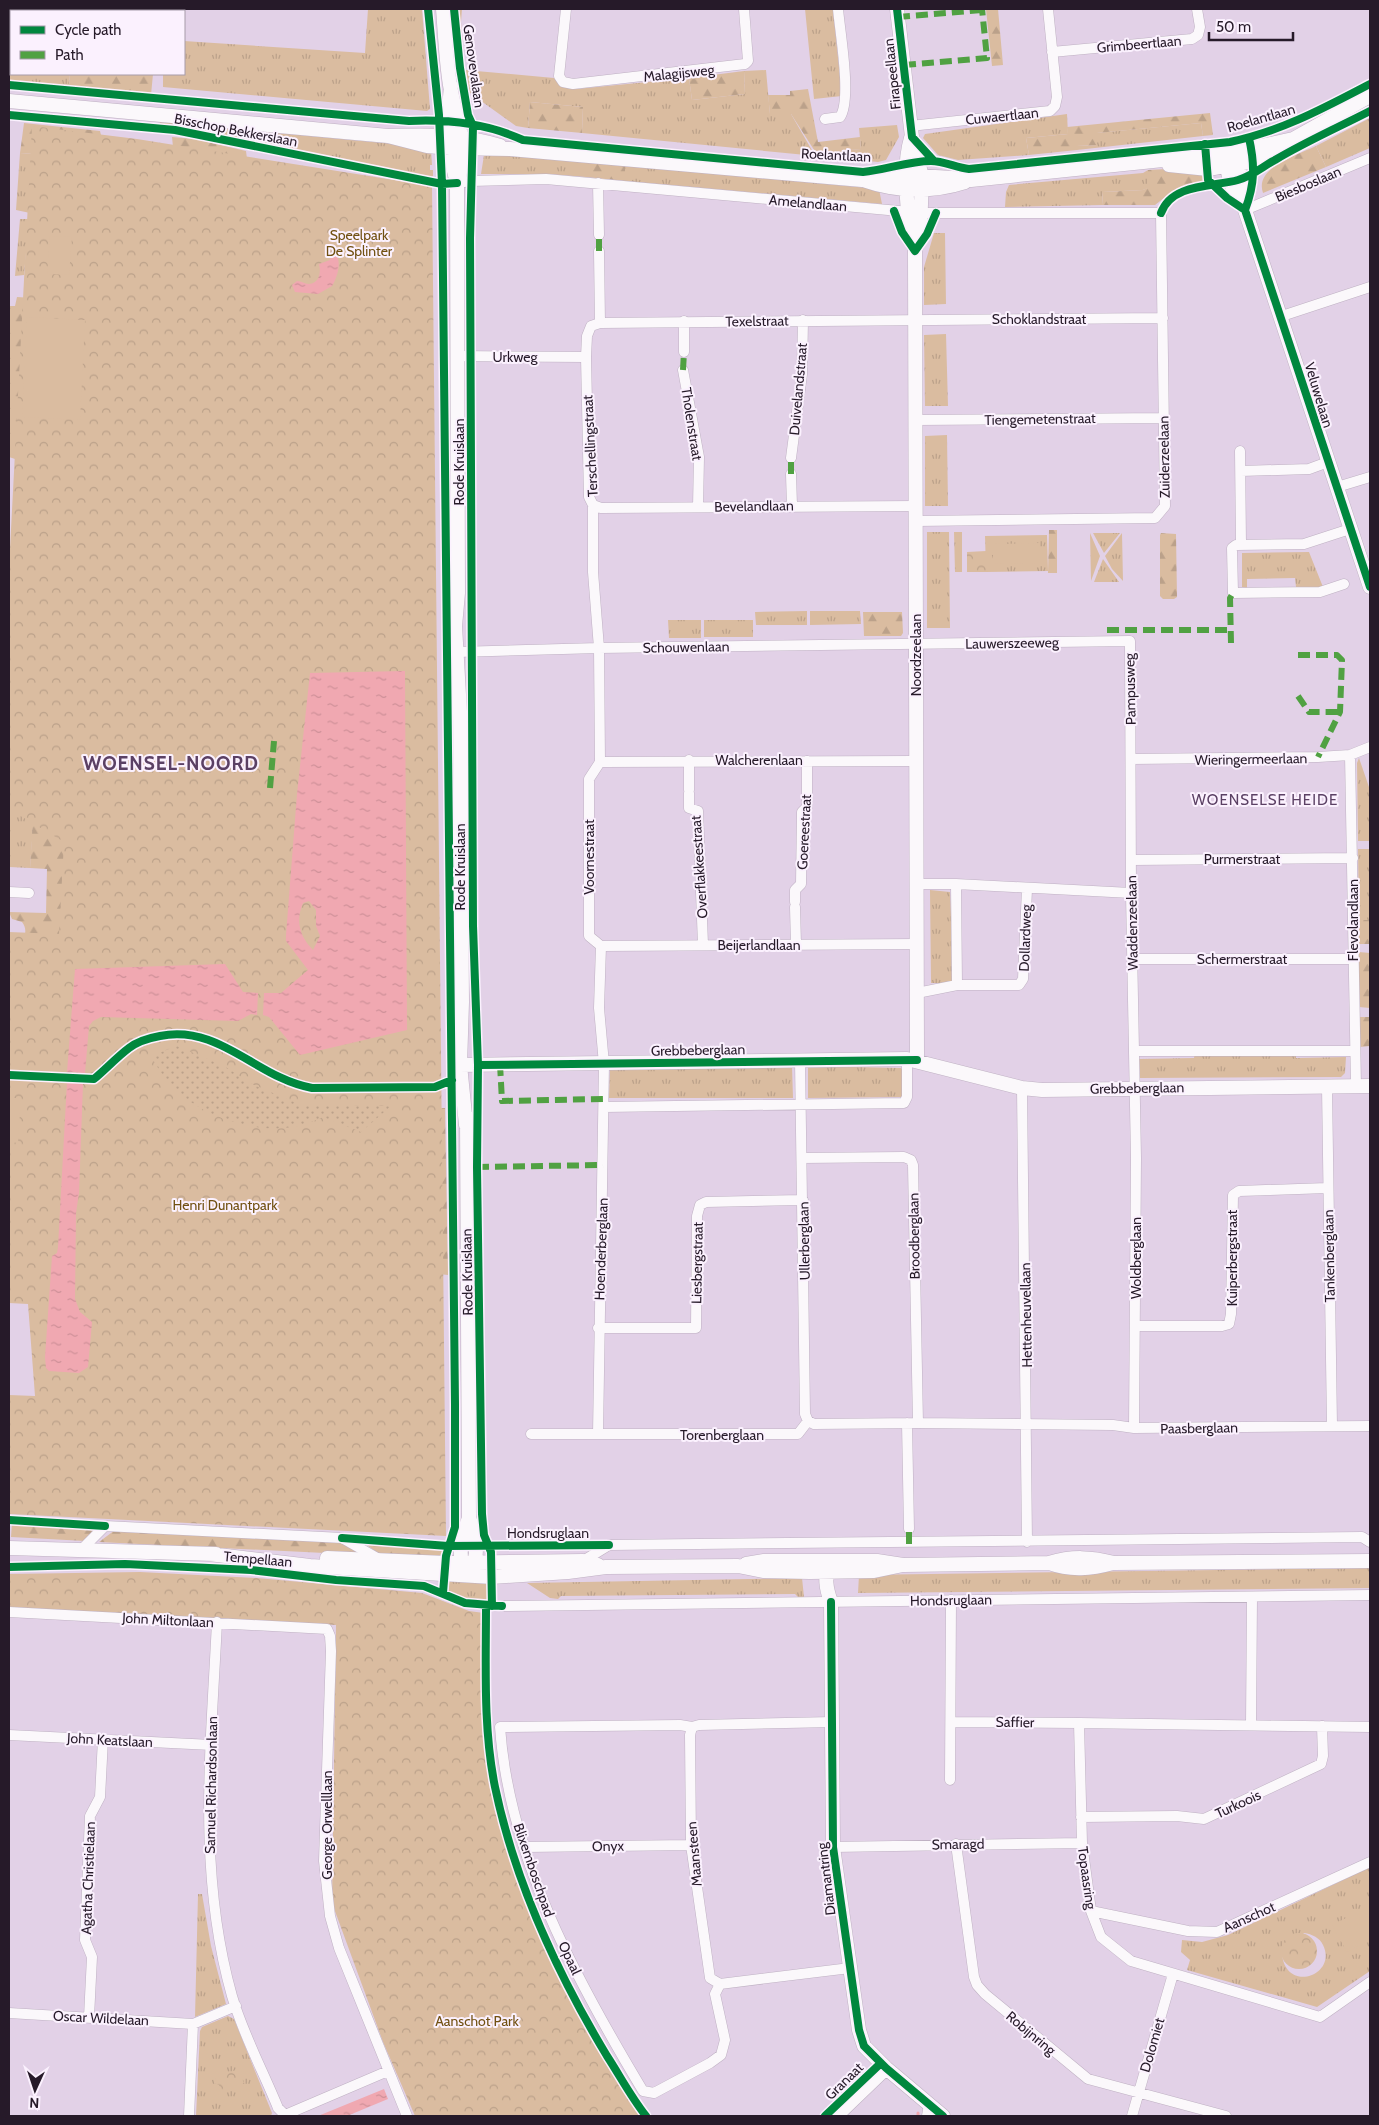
<svg xmlns="http://www.w3.org/2000/svg" width="1379" height="2125" viewBox="0 0 1379 2125" font-family="Cabin,sans-serif">
<style>
.grass{fill:url(#grass-tufts);fill-rule:evenodd}
.forest{fill:url(#forest-firs)}
.park{fill:url(#park-crowns)}
.garden{fill:url(#garden-dots)}
.pitch{fill:#dabca0}
.water{fill:url(#water-ripples);fill-rule:evenodd}
.lines{fill:none;stroke-linecap:round;stroke-linejoin:round}
.stream{stroke:#f0a8b1;stroke-width:3}
.street-casing{stroke:#bfb1c3;stroke-width:11}
.secondary-casing{stroke:#bfb1c3;stroke-width:15}
.street{stroke:#fbf8fb;stroke-width:10}
.secondary{stroke:#fbf8fb;stroke-width:14}
.quiet{stroke:#50a142;stroke-width:6;stroke-dasharray:12 6;stroke-linecap:butt}
.cycleway-casing{stroke:#fbf1fe;stroke-width:11}
.cycleway{stroke:#00873e;stroke-width:8}
.labels{text-anchor:middle;dominant-baseline:central;stroke-width:4;stroke-linejoin:round;paint-order:stroke}
.street-label{font-size:14px;fill:#261a29;stroke:#fbf1fe}
.park-label{font-size:14px;fill:#715011;stroke:#fbf1fe}
.neighbourhood-label{font-size:15px;letter-spacing:1px;fill:#5b4064;stroke:#fbf1fe}
.district-label{font-size:19px;font-weight:bold;letter-spacing:1px;fill:#5b4064;stroke:#fbf1fe}
</style>
<defs>
<pattern id="grass-tufts" width="24" height="20" patternUnits="userSpaceOnUse" patternTransform="scale(1.25)"><rect width="24" height="20" fill="#dabca0"/><path d="M3 7l-1-3M5 7V3M7 7l1-3M15 17l-1-3M17 17v-4M19 17l1-3" fill="none" stroke="#bba18a"/></pattern>
<pattern id="forest-firs" width="22" height="20" patternUnits="userSpaceOnUse" patternTransform="scale(1.25)"><rect width="22" height="20" fill="#dabca0"/><path d="M5 1l3.5 6h-7zM16 11l3.5 6h-7z" fill="#bba18a"/></pattern>
<pattern id="park-crowns" width="20" height="18" patternUnits="userSpaceOnUse" patternTransform="scale(1.25)"><rect width="20" height="18" fill="#dabca0"/><path d="M2 6a3 3 0 1 1 6 0M12 15a3 3 0 1 1 6 0" fill="none" stroke="#bba18a"/></pattern>
<pattern id="garden-dots" width="8" height="8" patternUnits="userSpaceOnUse" patternTransform="scale(1.25)"><rect width="8" height="8" fill="#dabca0"/><path d="M2 2h.1M6 6h.1" fill="none" stroke="#bba18a" stroke-width="1.8" stroke-linecap="round"/></pattern>
<pattern id="water-ripples" width="26" height="14" patternUnits="userSpaceOnUse" patternTransform="scale(1.25)"><rect width="26" height="14" fill="#f0a8b1"/><path d="M2 4q2-2 4 0t4 0M15 11q2-2 4 0t4 0" fill="none" stroke="#ce9098"/></pattern>
</defs>
<rect width="100%" height="100%" fill="#e2d1e7"/>
<path class="grass" d="M368 9H422L430 109 427 111 163 87V74H184V41L365 53Z
M457 9H462L461 22 465 70 554 78 566 87 576 89 689 78 692 100 745 94 744 71 766 70 770 114H791L813 152 861 149 859 128 897 125 899 137 886 160 878 162 582 133 583 107 530 102 528 128 516 126 470 93 464 70Z
M805 9H833L842 96 814 99Z
M9 32H11V74H70L69 86 9 81Z
M1067 114 1068 134 1026 138 1029 155 958 160 938 155 923 138 925 134Z
M1370 118V148L1326 167 1316 146Z
M160 122 405 145 431 150 432 165H430V170H433V176L430 178 192 129 159 126Z
M1201 123 1203 136 1077 150 1076 146 1097 145 1096 133Z
M20 153 35 154 30 213 16 210Z
M514 154 586 161V177L547 174H481L484 155Z
M625 165 879 189 882 204 625 181Z
M1148 170V188L1143 190 1103 192 1102 205 1005 207 1006 192 1009 185 1143 173Z
M20 219H29L24 275 15 276Z
M934 233H945L946 304 924 305V267Z
M946 334 948 406H925L924 335Z
M947 435 948 506H925V436Z
M927 532H949L950 628H927Z
M954 532H962V572H955Z
M1090 533 1100 556 1091 581Z
M1093 533H1120L1104 553Z
M1122 533 1123 581 1112 569 1105 556Z
M1047 535 1048 571 986 572 985 536Z
M1309 552 1323 587H1296L1295 578 1247 579V588L1242 587V553Z
M1103 559 1119 582H1094Z
M807 611V625H756L755 612Z
M810 611H860L861 624 810 625Z
M668 620H701V638H669Z
M704 620H753V637H704Z
M1359 758 1370 790V841H1358L1357 763Z
M9 799 35 800 30 868 9 867Z
M1358 849H1370V920H1359Z
M930 890 950 892 954 983H931Z
M1195 1053H1296V1058L1346 1057 1345 1073 1341 1077 1140 1078 1139 1059 1194 1058Z
M792 1066 793 1098H609L610 1069Z
M808 1066 901 1068 903 1071V1097L808 1098Z
M1370 1568V1588L858 1593 859 1575Z
M448 1578 489 1579 487 1599 483 1603 465 1600 449 1593Z
M802 1578 804 1597H798L795 1594 561 1596 558 1599 550 1598 527 1583Z
M1370 1867V1971L1317 2007 1187 1970 1190 1960 1181 1952 1182 1940 1202 1942 1228 1935ZM1304 1933C1312 1934 1320 1938 1323 1945 1338 1975 1286 1994 1282 1954Z
M198 1894H202L211 1946 226 2004 195 2017Z
M228 2016 234 2019 272 2113 271 2116H196L200 2031 202 2027Z"/>
<path class="forest" d="M9 9H160L159 11H11V32H9Z
M986 9H998L1003 65 992 66Z
M744 71 745 94 692 100 689 78Z
M70 74H153L151 95 69 86Z
M808 89 818 142 860 137 861 149 816 153 791 114H770L768 95H790V91Z
M530 102 583 107 582 133 528 128Z
M1210 113 1213 135 1203 136 1201 123 1097 133V145L1077 146V150L1029 155 1026 138 1068 134 1067 127Z
M24 123 100 131 103 143 34 154 20 153Z
M172 137 195 139 246 151 247 159 173 147Z
M1316 146 1326 167 1263 193C1254 167 1298 155 1316 146Z
M586 161 625 165V181L586 177Z
M1186 168 1204 175 1205 180 1173 191 1155 205H1102L1103 192 1143 190 1147 188 1148 170Z
M17 297 50 299 15 459 9 457V306H15Z
M1049 530H1057V573H1048Z
M1161 533 1176 534 1177 597 1174 599H1163L1160 596V535Z
M863 612H902L903 633 901 636H864Z
M9 743 82 747 89 921 9 958C17 948 32 935 22 922L12 919 9 912 46 913 47 869 30 868 34 801 9 799Z
M1359 920H1370V944H1359Z
M1359 952 1370 953V1008L1359 1007Z
M1359 1017H1370V1046L1360 1047Z
M439 1108H445L448 1275 439 1274Z
M12 1523 95 1529 85 1541 11 1537Z
M115 1530 340 1540 365 1555 99 1542Z
M364 1543 444 1547 443 1559 382 1556Z"/>
<path class="park" d="M32 126 137 139 432 186 446 1536 9 1514V1395L35 1396 28 1304 9 1303V932L59 934 64 842 9 809V568Z
M986 551V572H967V552Z
M140 1572 257 1578 422 1593 469 1611 484 1613 485 1739 495 1811 529 1906 577 2011 641 2116H415L383 2042 332 1903 336 1625 9 1608V1574Z
M1281 1951a18 18 0 1 1 36 0a18 18 0 1 1-36 0Z
M238 2069 244 2083 221 2091 219 2085 214 2083 217 2073 224 2075Z"/>
<path class="garden" d="M177 1046 224 1066 254 1085 299 1104 391 1106 361 1132 323 1117C316 1120 309 1123 302 1125 262 1136 209 1119 179 1093 168 1084 158 1069 151 1056Z"/>
<path class="pitch" d="M50 236 72 237 69 275 47 274Z
M27 317 85 320 80 420 22 417Z
M1040 543V563L993 564V544Z
M9 1098H21L18 1143 9 1142Z
M1370 1906V1940L1347 1952 1332 1925Z"/>
<path class="water" d="M333 250C343 259 338 276 332 286L318 294 295 292 292 285 297 281C302 281 304 284 309 284 320 283 321 272 319 264L330 260Z
M405 671 407 1030 300 1055 269 1017 263 1015 264 993H281L308 970 286 941V935L297 794 310 673ZM309 901 316 910V926L320 936 313 950C300 937 295 921 303 903Z
M225 964 243 992 258 993 257 1015 251 1014 238 1021 101 1017 93 1021 89 1026 85 1073 67 1072 75 969Z
M67 1082 83 1083 79 1193 76 1213 75 1299 80 1312 92 1322 88 1367 79 1373 49 1371 46 1368 45 1357 52 1256 57 1253 58 1247Z
M384 2089 388 2099 347 2116H318Z"/>
<g class="lines">
<path class="stream" d="M918 2116V2113"/>
<g class="street-casing">
<path id="street" d="M566 9 559 76 563 82 573 84 745 64 748 61 744 9
M1052 52 1192 39 1198 35 1200 27 1197 9
M825 119 840 117C852 100 840 32 838 9
M910 126 1050 111 1055 106 1057 97 1048 9
M457 183 471 181 546 179 921 213H1161L1165 506 1155 518 916 521
M598 183 599 235
M1245 210 1370 158
M1282 316 1370 287
M684 321V352
M600 323 1163 318
M458 356 586 357
M683 370 699 457 698 507
M916 420 1164 418
M1240 451 1241 544
M791 458 802 374 803 320
M1241 471 1309 469 1328 462
M791 474 792 506
M1337 487 1370 477
M593 505 601 508 916 506
M1344 584 1320 592 1233 593 1232 548 1236 545 1304 544 1350 529
M456 652 599 648 1130 641 1131 893 1136 1158 1134 1428
M1350 755 1356 1086
M1131 759 1318 757 1350 755 1370 747
M689 760V790
M600 762 917 761
M689 793V808L698 811 703 945
M1132 860 1353 858
M917 884H956L1131 893
M956 884 957 985
M9 892 29 893
M795 902V890L801 884 802 812 807 807V761
M795 907 796 945
M601 946 917 944
M1133 959H1352
M917 993 957 985H1019L1023 979 1027 889
M1134 1051H1355
M800 1060 805 1414 808 1421
M1327 1087 1332 1426
M1022 1088 1027 1542
M604 1107 904 1103 907 1097V1059
M802 1158 904 1157 911 1160 913 1165 918 1423
M1136 1326H1222L1229 1324 1231 1314 1233 1195 1239 1191 1327 1188
M598 1328H696L697 1216 700 1205 706 1202 803 1200
M907 1423 909 1529
M531 1434H798L808 1421 814 1424 918 1423 1113 1425 1134 1428 1370 1426
M598 1434 604 1064 599 1008 601 946 589 936V779L600 762 599 648 593 572V505L589 497 586 357 587 336 591 326 600 323 599 251
M80 1551 105 1526 342 1538 379 1559
M583 1561 609 1545 1362 1537 1370 1542
M502 1606 1370 1595
M9 1612 327 1629 330 1636 331 1651 324 1861 330 1916 339 1948 407 2116
M217 1622C211 1747 197 1873 232 1996 243 2034 263 2071 278 2108L285 2115 388 2071
M833 1722 699 1725 692 1727 690 1735 691 1845 710 1978 720 1984 850 1968
M951 1722 1079 1723
M1251 1725 1252 1597
M692 1727 680 1725 500 1727C509 1858 577 1981 643 2091L654 2093 710 2063 721 2055 725 2040 715 1994 720 1984
M1370 1727 1079 1723 1082 1843 1091 1911 1101 1937 1131 1961 1320 2017 1370 1982
M9 1735 212 1745
M950 1780 951 1600
M1081 1817 1177 1816 1204 1819 1321 1764 1323 1756 1322 1726
M956 1844 974 1977 977 1985 985 1994 1088 2079 1226 2116
M525 1847 691 1845
M833 1847 1082 1843
M1091 1911 1188 1931 1217 1932 1370 1862
M9 2013 193 2024 236 2006
M89 2017 92 1957 85 1940 90 1816 100 1797 103 1739
M189 2116 193 2024
M927 2116 929 2105
M1132 2116 1173 1974"/>
</g>
<g class="secondary-casing">
<path id="secondary" d="M443 9C445 34 446 60 450 85 456 123 470 144 457 183
M897 9 912 137 922 177 920 231 915 251 917 1060
M451 86C447 119 448 152 457 183L458 593 455 626 460 712 462 1002 460 1065 466 1125
M9 101 388 136C426 135 463 134 500 146
M388 136 427 146 450 148 510 149 862 180C898 174 935 176 971 180L1230 153 1293 139
M911 138C902 169 907 215 914 246
M1230 153 1238 165 1245 210 1370 587
M1229 158C1225 174 1232 189 1241 203
M1169 165 1208 169 1254 161 1370 96
M866 181C897 192 934 192 965 182
M460 1065 907 1059 1022 1088 1042 1090 1370 1086
M467 1117 469 1518C476 1535 480 1555 470 1571
M9 1548 216 1554
M209 1554 310 1566 492 1577 568 1572 606 1567 738 1566 763 1571 810 1572 874 1571 903 1565
M327 1558 446 1563 583 1561 598 1565
M1049 1563C1071 1571 1091 1569 1113 1563
M746 1564 764 1561H877L903 1565 1049 1563C1072 1556 1091 1557 1114 1563L1370 1561
M830 1564C824 1577 826 1588 831 1602L833 1847 859 2030 864 2046 886 2068 943 2116
M465 1570C456 1555 463 1534 469 1518
M836 2116 886 2068"/>
</g>
<use href="#street" class="street"/>
<use href="#secondary" class="secondary"/>
<path class="quiet" d="M898 17 983 10
M904 65 987 58 982 9
M599 251V235
M683 370 684 352
M791 474V458
M1107 630H1230
M1231 643 1230 598 1233 593
M1298 655H1337L1342 660 1340 712 1318 757
M1298 696 1309 712H1340
M270 788 274 741
M500 1064 502 1101 604 1099
M477 1167 603 1165
M909 1544V1529"/>
<g class="cycleway-casing">
<path id="cycleway" d="M428 9 439 115 442 184 455 1404V1527L446 1556 443 1593
M454 9 460 68 468 115 473 126 470 238 473 926 478 1065 477 1167 482 1514 484 1535 491 1552 492 1606
M897 9 912 137 934 161
M9 85 409 121C447 119 488 124 523 140L863 172C886 170 908 161 931 161 944 161 957 168 969 169L1230 142C1282 131 1324 108 1370 84
M9 115 175 130 442 184 457 183
M1205 144 1208 180 1227 198 1245 210 1370 587
M1245 210C1255 184 1255 165 1249 138
M894 211 902 232 915 251 927 234 936 213
M1161 213C1172 183 1213 187 1238 180 1252 176 1262 167 1275 160 1305 142 1339 127 1370 111
M478 1065 917 1060
M9 1075 94 1079C106 1069 117 1057 129 1048 138 1041 149 1038 160 1036 220 1024 256 1078 312 1088L435 1087 452 1080
M9 1520 105 1526
M342 1538 448 1546 609 1545
M9 1567 125 1564 251 1570 336 1580 424 1586 465 1603 502 1606
M831 1602 833 1847 859 2030 864 2046 886 2068 943 2116
M486 1606C486 1666 483 1728 495 1787 515 1883 557 1973 607 2056 620 2076 631 2097 646 2116
M825 2116 881 2063"/>
</g>
<use href="#cycleway" class="cycleway"/>
</g>
<g class="labels">
<g class="street-label">
<text transform="translate(1139 44) rotate(-5)">Grimbeertlaan</text>
<text transform="translate(474 66) rotate(82)">Genovevalaan</text>
<text transform="translate(679 73) rotate(-6)">Malagijsweg</text>
<text transform="translate(892 74) rotate(-96)">Firapeellaan</text>
<text transform="translate(1002 116) rotate(-6)">Cuwaertlaan</text>
<text transform="translate(1261 118) rotate(-16)">Roelantlaan</text>
<text transform="translate(236 130) rotate(11)">Bisschop Bekkerslaan</text>
<text transform="translate(836 155) rotate(3)">Roelantlaan</text>
<text transform="translate(1308 184) rotate(-23)">Biesboslaan</text>
<text transform="translate(808 203) rotate(5)">Amelandlaan</text>
<text x="1039" y="319">Schoklandstraat</text>
<text transform="translate(757 321) rotate(-1)">Texelstraat</text>
<text x="515" y="357">Urkweg</text>
<text transform="translate(798 389) rotate(-85)">Duivelandstraat</text>
<text transform="translate(1319 395) rotate(73)">Veluwelaan</text>
<text transform="translate(1040 419) rotate(-1)">Tiengemetenstraat</text>
<text transform="translate(692 424) rotate(81)">Tholenstraat</text>
<text transform="translate(590 446) rotate(-93)">Terschellingstraat</text>
<text transform="translate(1164 457) rotate(-91)">Zuiderzeelaan</text>
<text transform="translate(459 462) rotate(-90)">Rode Kruislaan</text>
<text transform="translate(754 506) rotate(-1)">Bevelandlaan</text>
<text transform="translate(1012 643) rotate(-1)">Lauwerszeeweg</text>
<text transform="translate(686 647) rotate(-1)">Schouwenlaan</text>
<text transform="translate(916 655) rotate(-90)">Noordzeelaan</text>
<text transform="translate(1130 689) rotate(-91)">Pampusweg</text>
<text transform="translate(1251 759) rotate(-1)">Wieringermeerlaan</text>
<text x="759" y="760">Walcherenlaan</text>
<text transform="translate(804 832) rotate(-87)">Goereestraat</text>
<text transform="translate(589 857) rotate(-90)">Voornestraat</text>
<text x="1242" y="859">Purmerstraat</text>
<text transform="translate(460 867) rotate(-90)">Rode Kruislaan</text>
<text transform="translate(699 867) rotate(-94)">Overflakkeestraat</text>
<text transform="translate(1353 920) rotate(-90)">Flevolandlaan</text>
<text transform="translate(1132 923) rotate(-91)">Waddenzeelaan</text>
<text transform="translate(1025 938) rotate(-88)">Dollardweg</text>
<text x="759" y="945">Beijerlandlaan</text>
<text x="1242" y="959">Schermerstraat</text>
<text transform="translate(698 1050) rotate(-1)">Grebbeberglaan</text>
<text transform="translate(1137 1088) rotate(-1)">Grebbeberglaan</text>
<text transform="translate(914 1236) rotate(-91)">Broodberglaan</text>
<text transform="translate(804 1241) rotate(-91)">Ullerberglaan</text>
<text transform="translate(601 1249) rotate(-88)">Hoenderberglaan</text>
<text transform="translate(1329 1256) rotate(-91)">Tankenberglaan</text>
<text transform="translate(1136 1258) rotate(-90)">Woldberglaan</text>
<text transform="translate(1232 1258) rotate(-90)">Kuiperbergstraat</text>
<text transform="translate(697 1263) rotate(-89)">Liesbergstraat</text>
<text transform="translate(467 1272) rotate(-91)">Rode Kruislaan</text>
<text transform="translate(1026 1315) rotate(-91)">Hettenheuvellaan</text>
<text transform="translate(1199 1428) rotate(-1)">Paasberglaan</text>
<text x="722" y="1435">Torenberglaan</text>
<text x="548" y="1533">Hondsruglaan</text>
<text transform="translate(258 1559) rotate(5)">Tempellaan</text>
<text transform="translate(951 1600) rotate(-1)">Hondsruglaan</text>
<text transform="translate(168 1620) rotate(3)">John Miltonlaan</text>
<text transform="translate(1015 1722) rotate(1)">Saffier</text>
<text transform="translate(110 1740) rotate(3)">John Keatslaan</text>
<text transform="translate(211 1785) rotate(-89)">Samuel Richardsonlaan</text>
<text transform="translate(1238 1804) rotate(-25)">Turkoois</text>
<text transform="translate(327 1825) rotate(-90)">George Orwelllaan</text>
<text transform="translate(958 1844) rotate(-1)">Smaragd</text>
<text transform="translate(608 1846) rotate(-1)">Onyx</text>
<text transform="translate(694 1854) rotate(-95)">Maansteen</text>
<text transform="translate(534 1870) rotate(71)">Blixemboschpad</text>
<text transform="translate(88 1878) rotate(-88)">Agatha Christielaan</text>
<text transform="translate(1087 1878) rotate(82)">Topaasring</text>
<text transform="translate(826 1879) rotate(-97)">Diamantring</text>
<text transform="translate(1249 1917) rotate(-24)">Aanschot</text>
<text transform="translate(570 1958) rotate(65)">Opaal</text>
<text transform="translate(101 2018) rotate(3)">Oscar Wildelaan</text>
<text transform="translate(1031 2033) rotate(40)">Robijnring</text>
<text transform="translate(1152 2045) rotate(-74)">Dolomiet</text>
<text transform="translate(844 2081) rotate(-44)">Granaat</text>
</g>
<g class="park-label">
<text x="359" y="235">Speelpark<tspan x="359" dy="16">De Splinter</tspan></text>
<text x="225" y="1205">Henri Dunantpark</text>
<text x="477" y="2021">Aanschot Park</text>
</g>
<g class="neighbourhood-label">
<text x="1265" y="800">WOENSELSE HEIDE</text>
</g>
<g class="district-label">
<text x="171" y="763">WOENSEL-NOORD</text>
</g>
</g>
<rect width="1379" height="2125" fill="none" stroke="#261a29" stroke-width="20"/>
<rect x="10" y="10" width="175" height="65" fill="#fbf1fe" stroke="#a69ba9"/>
<rect x="20" y="26" width="25" height="8" fill="#00873e" stroke="#a69ba9"/>
<text x="55" y="35" font-size="15" fill="#261a29">Cycle path</text>
<rect x="20" y="51" width="25" height="8" fill="#50a142" stroke="#a69ba9"/>
<text x="55" y="60" font-size="15" fill="#261a29">Path</text>
<g transform="translate(35 2090) rotate(183)" stroke="#fbf1fe" stroke-width="4" paint-order="stroke">
<path d="M0-4L9 19L0 12L-9 19Z" fill="#261a29"/>
<text y="-8" font-size="14" font-weight="bold" text-anchor="middle" fill="#261a29">N</text>
</g>
<path d="M1209 32v8h84v-8" fill="none" stroke="#261a29" stroke-width="2.5"/>
<text x="1216" y="32" font-size="15" fill="#261a29" stroke="#fbf1fe" stroke-width="4" paint-order="stroke">50 m</text>
</svg>
